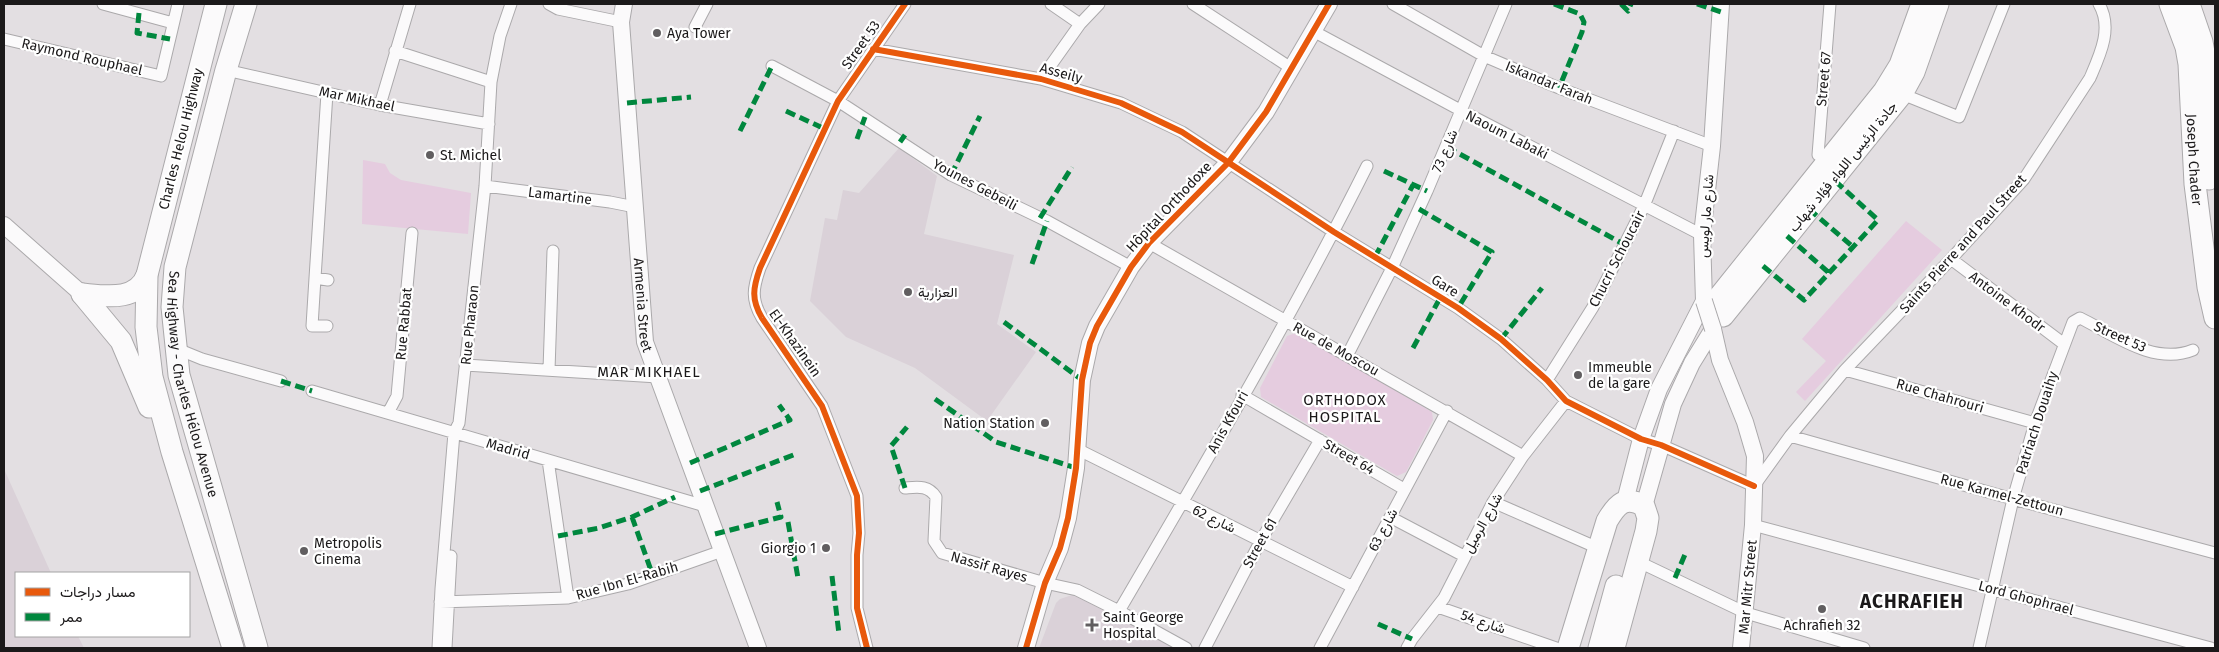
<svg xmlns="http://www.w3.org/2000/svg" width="2219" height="652" viewBox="0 0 2219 652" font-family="'Fira Sans',Vazirmatn,sans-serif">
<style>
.built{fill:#dad1d8}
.green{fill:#e5ccdf}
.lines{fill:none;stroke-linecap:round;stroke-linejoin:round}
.street-casing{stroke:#aba9ab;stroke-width:13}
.secondary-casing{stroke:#aba9ab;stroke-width:18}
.highway-casing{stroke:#aba9ab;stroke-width:23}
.street{stroke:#fbfafb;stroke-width:11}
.secondary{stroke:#fbfafb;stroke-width:16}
.highway{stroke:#fbfafb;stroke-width:21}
.secondary-bridge-casing{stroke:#aba9ab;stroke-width:18;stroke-linecap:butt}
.secondary-bridge{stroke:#fbfafb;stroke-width:16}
.quiet{stroke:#00873e;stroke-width:5;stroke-dasharray:10 5;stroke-linecap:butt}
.cycleway-casing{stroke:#fff;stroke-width:9}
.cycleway{stroke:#e8590c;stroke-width:6}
.poi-dot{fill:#615e60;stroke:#fff;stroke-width:2}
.labels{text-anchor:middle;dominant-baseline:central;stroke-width:4.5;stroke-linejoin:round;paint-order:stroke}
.poi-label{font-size:14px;fill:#1b191a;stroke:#fff;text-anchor:start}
.street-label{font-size:14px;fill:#1b191a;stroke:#fff}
.neighbourhood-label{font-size:15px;letter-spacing:1px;fill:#1b191a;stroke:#fff}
.district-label{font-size:19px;font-weight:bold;letter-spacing:1px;fill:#1b191a;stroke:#fff}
</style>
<rect width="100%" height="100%" fill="#e3dfe2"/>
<path class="built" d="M899 148 937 176 924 234 1014 255 997 324 1036 352 987 421 915 368 846 337 810 301 825 218 837 220 843 190 859 193Z
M4 469 51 573H16V636H78L84 648H4Z
M1075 594 1084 597 1176 648H1039L1056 603 1060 599Z"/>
<path class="green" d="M363 160 385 164 390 173 401 180 471 193 468 234 362 224Z
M1906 221 1942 250 1805 401 1796 392 1826 361 1802 339Z
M1296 333 1432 412 1433 420 1406 472 1397 476 1261 397 1260 388 1287 336Z"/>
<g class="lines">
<g class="street-casing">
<path id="street" d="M103 4 173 23
M549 4 558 9 621 22
M1051 4 1080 24
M1193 4 1291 68
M1393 4 1484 56 1559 88 1712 146
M695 27 707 4
M1313 31 1462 111 1702 235
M4 39 161 76 178 4
M873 49 1041 79 1121 103 1182 132 1334 232 1458 308 1501 339 1547 380 1566 401 1641 439 1661 445 1754 486 1790 436 1845 370 1951 259 2024 179 2090 78C2100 55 2113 28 2099 4
M395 51 491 82
M772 66 838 101 951 175 1047 221 1131 267
M226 70 380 105 489 124
M1041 79 1080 24 1099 4
M1902 94 1959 117 2004 4
M380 105 410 4
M1818 155 1830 4
M485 186 610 202 635 207
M1149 243 1523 456
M1951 259 2064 344
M315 278 327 93
M327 326H312L315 278 328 280
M175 348 202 359 281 381
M1348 354 1392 268 1427 191 1506 4
M465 365 658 377
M549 370 553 251
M1845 370 2035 423
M1547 380 1593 307 1644 206 1674 131
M312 391 705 506
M1242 395 1404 489
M388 413 397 396 412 233
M1790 436 2013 499 2215 553
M1077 449 1353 587
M548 460 568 598
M905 488C918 487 928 485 936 497L934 541 942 553 1045 583 1077 590 1119 611 1186 648
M1493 502 1598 548
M1390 517 1464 556
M1753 525 2211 648
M1639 562 1746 613 1864 648
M440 602 568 598 628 584 722 551
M1438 607 1556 648
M1119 611C1205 464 1291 318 1367 166
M438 648 441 589 454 433 459 423 485 186 491 82 500 36 511 4
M446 648 451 556
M867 648 857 608V555L859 533 857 496 822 406 762 318C751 299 753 288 760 268L838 101 905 4
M1205 648 1260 542 1320 440
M1320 648 1447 411
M1407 648 1412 639 1444 598 1493 502 1523 456 1566 401
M1979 648 2013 499 2035 423 2073 322 2080 318C2113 334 2154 366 2193 350"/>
</g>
<g class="secondary-casing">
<g id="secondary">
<path id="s1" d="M624 4 621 22 645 342 758 648"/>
<path d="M4 225 82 294"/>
<path d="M1713 329 1720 360 1745 422 1755 456 1753 525 1741 648"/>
<path d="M1625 501 1641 439 1659 389 1704 301 1702 235 1712 146 1721 4"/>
<path d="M1644 506 1673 404 1692 363 1713 329"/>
<path d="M1026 648 1045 583 1060 548 1068 518 1076 468 1082 380 1090 343 1097 326 1131 267 1149 243 1228 163 1266 112 1329 4"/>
</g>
</g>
<g class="highway-casing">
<g id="highway">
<path d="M216 4 147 275 146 327 152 377 172 452 233 648"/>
<path id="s2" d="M246 4 226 70 175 267 172 307 179 375 257 648"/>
<path id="s3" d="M2170 4 2186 47 2189 64 2195 184 2208 287 2215 318"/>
<path d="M2189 4 2202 42 2206 63 2209 179"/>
<path d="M82 294 121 341 149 407"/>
<path d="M82 294C105 296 137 302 147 275"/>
<path d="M1718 298 1884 91 1900 65 1922 4"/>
<path d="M1723 316 1902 94 1914 72 1938 4"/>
<path d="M1568 648 1607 521C1617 504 1625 495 1644 506L1648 518 1646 531 1614 648"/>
<path d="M1599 648 1616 586"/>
</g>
</g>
<use href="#street" class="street"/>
<use href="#secondary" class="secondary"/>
<use href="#highway" class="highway"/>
<g class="secondary-bridge-casing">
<path id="secondary-bridge" d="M1704 301 1713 329"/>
</g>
<use href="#secondary-bridge" class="secondary-bridge"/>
<path class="quiet" d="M1554 4 1580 14 1584 22 1582 32 1559 88
M1621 4 1628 11 1631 4
M1697 4 1721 12
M139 13 137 33 170 39
M627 103 691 97
M786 111 825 129
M740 131 772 66
M857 139 865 117
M900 142 905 135
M1447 147 1625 245
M1384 171 1427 191
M951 175 980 116
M1419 209 1492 252 1458 308
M1809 209 1852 246
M1040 218 1072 167
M1787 236 1828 272
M1375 257 1413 185
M1032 264 1047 221
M1763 266 1804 300 1878 220 1833 179
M1004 322 1082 380
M1501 339 1542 288
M1413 348 1440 298
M281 381 312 391
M935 399 996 442 1076 468
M690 463 790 420 779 405
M905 488 891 446 907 427
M700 491 796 454
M632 517 653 576
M788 522 798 578
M715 534 781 517 777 502
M558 536 599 528 632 517 675 497
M832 576 839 634
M1675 578 1686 552
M1378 624 1412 639"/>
<g class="cycleway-casing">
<path id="cycleway" d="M873 49 1041 79 1121 103 1182 132 1334 232 1458 308 1501 339 1547 380 1566 401 1641 439 1661 445 1754 486
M867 648 857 608V555L859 533 857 496 822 406 762 318C751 299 753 288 760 268L838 101 905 4
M1026 648 1045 583 1060 548 1068 518 1076 468 1082 380 1090 343 1097 326 1131 267 1149 243 1228 163 1266 112 1329 4"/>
</g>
<use href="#cycleway" class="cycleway"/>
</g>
<g class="poi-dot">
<circle cx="657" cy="33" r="5"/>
<circle cx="430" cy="155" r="5"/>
<circle cx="908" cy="292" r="5"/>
<circle cx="1578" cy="375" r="5"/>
<circle cx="1045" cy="423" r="5"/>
<circle cx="826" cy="548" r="5"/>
<circle cx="304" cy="551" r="5"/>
<circle cx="1822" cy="609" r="5"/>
<path d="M1089.5 617.5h5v5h5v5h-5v5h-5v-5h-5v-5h5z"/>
</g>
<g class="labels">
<g class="poi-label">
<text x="667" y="33">Aya Tower</text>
<text x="440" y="155">St. Michel</text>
<text x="918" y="292">العزارية</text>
<text x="1588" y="367">Immeuble<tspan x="1588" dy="16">de la gare</tspan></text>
<text x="1035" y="423" text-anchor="end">Nation Station</text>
<text x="314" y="543">Metropolis<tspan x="314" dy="16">Cinema</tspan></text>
<text x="816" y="548" text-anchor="end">Giorgio 1</text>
<text x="1103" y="617">Saint George<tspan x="1103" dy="16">Hospital</tspan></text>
<text x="1822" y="625" text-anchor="middle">Achrafieh 32</text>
</g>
<g class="street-label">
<text transform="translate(861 45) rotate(-55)">Street 53</text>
<text transform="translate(82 57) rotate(13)">Raymond Rouphael</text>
<text transform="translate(1061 73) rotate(15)">Asseily</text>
<text transform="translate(1824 79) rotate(-85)">Street 67</text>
<text transform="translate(1549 83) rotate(22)">Iskandar Farah</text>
<text transform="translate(357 99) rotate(12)">Mar Mikhael</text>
<text transform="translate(1507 135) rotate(27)">Naoum Labaki</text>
<text transform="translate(181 139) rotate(-76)">Charles Helou Highway</text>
<text transform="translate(1445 151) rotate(-67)">شارع 73</text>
<text stroke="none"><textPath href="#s3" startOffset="159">Joseph Chader</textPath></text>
<text transform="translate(1843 167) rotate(-51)">جادة الرئيس اللواء فؤاد شهاب</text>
<text transform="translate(975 185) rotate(28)">Younes Gebeili</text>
<text transform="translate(560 196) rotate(7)">Lamartine</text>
<text transform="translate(1169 207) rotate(-47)">Hôpital Orthodoxe</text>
<text transform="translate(1706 216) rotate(-86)">شارع مار لويس</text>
<text transform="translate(1963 244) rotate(-48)">Saints Pierre and Paul Street</text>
<text transform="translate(1617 259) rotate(-63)">Chucri Schoucair</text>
<text transform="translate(1445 286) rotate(31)">Gare</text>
<text transform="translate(2007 302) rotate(37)">Antoine Khodr</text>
<text stroke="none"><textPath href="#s1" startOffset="302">Armenia Street</textPath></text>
<text transform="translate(404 324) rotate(-85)">Rue Rabbat</text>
<text transform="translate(470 325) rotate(-84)">Rue Pharaon</text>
<text transform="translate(2120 337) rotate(24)">Street 53</text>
<text transform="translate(795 343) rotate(55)">El-Khazinein</text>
<text transform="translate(1336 349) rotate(29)">Rue de Moscou</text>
<text stroke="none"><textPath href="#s2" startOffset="392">Sea Highway - Charles Hélou Avenue</textPath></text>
<text transform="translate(1940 396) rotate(16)">Rue Chahrouri</text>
<text transform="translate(1228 422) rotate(-61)">Anis Kfouri</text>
<text transform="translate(2037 423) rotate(-72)">Patriach Douaihy</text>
<text transform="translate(508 449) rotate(16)">Madrid</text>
<text transform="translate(1349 457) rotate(30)">Street 64</text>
<text transform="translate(2002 495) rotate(15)">Rue Karmel-Zettoun</text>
<text transform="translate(1214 519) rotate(26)">شارع 62</text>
<text transform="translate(1483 523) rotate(-61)">شارع الرميل</text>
<text transform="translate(1383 530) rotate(-62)">شارع 63</text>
<text transform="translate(1260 543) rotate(-61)">Street 61</text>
<text transform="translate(989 567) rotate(16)">Nassif Rayes</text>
<text transform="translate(627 581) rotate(-16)">Rue Ibn El-Rabih</text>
<text transform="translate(1748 587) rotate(-85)">Mar Mitr Street</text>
<text transform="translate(2026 598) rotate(15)">Lord Ghophrael</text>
<text transform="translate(1483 622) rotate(19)">شارع 54</text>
</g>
<g class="neighbourhood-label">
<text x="649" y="372">MAR MIKHAEL</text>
<text x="1345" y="400">ORTHODOX<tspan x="1345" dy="17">HOSPITAL</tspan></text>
</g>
<g class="district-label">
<text x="1912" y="601">ACHRAFIEH</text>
</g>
</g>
<rect width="2219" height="652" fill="none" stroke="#1b191a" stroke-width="10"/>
<rect x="15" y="572" width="175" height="65" fill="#ffffff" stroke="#a4a3a3"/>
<rect x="25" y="588" width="25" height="8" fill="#e8590c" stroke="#a4a3a3"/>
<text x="60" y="597" font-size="15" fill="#1b191a">مسار دراجات</text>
<rect x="25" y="613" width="25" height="8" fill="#00873e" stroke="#a4a3a3"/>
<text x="60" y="622" font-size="15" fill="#1b191a">ممر</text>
</svg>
